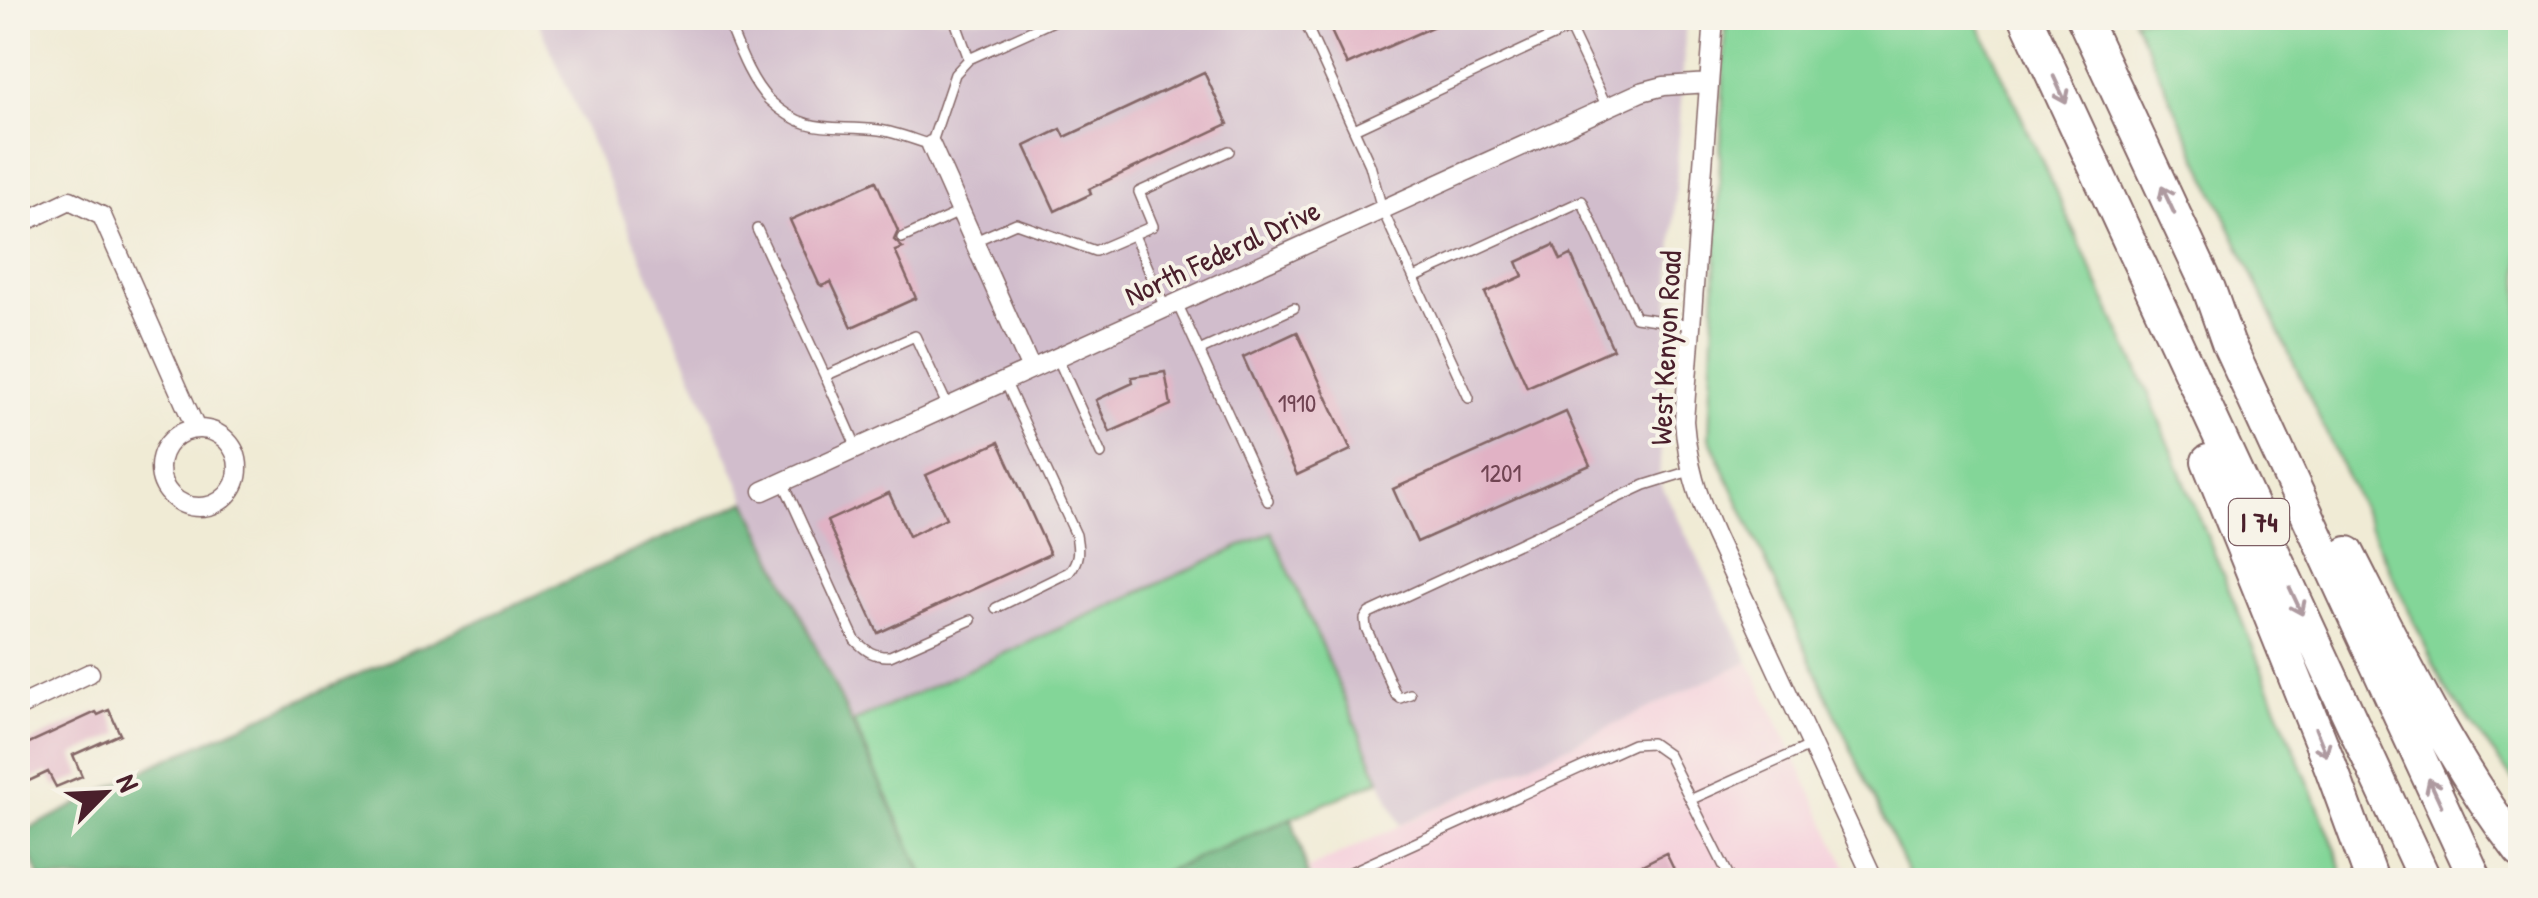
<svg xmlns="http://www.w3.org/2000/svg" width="2538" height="898" viewBox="0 0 2538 898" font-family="'Patrick Hand',sans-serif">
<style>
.built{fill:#f5cfdb}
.industrial{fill:#d1bdcc}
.green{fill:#83d698;stroke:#667a62;stroke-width:2.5}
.forest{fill:#6ab780;stroke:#5a6b56;stroke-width:2.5}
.building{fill:#e1b2c5}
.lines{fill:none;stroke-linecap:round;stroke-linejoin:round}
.lane-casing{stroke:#846666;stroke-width:12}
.street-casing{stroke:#846666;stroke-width:21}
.highway-casing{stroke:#846666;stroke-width:36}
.lane{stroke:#fff;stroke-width:9}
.street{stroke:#fff;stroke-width:18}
.highway{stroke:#fff;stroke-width:32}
.oneway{stroke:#ae9aa0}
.labels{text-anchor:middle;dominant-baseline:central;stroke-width:8;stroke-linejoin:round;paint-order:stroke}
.number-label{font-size:25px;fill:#704452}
.shield{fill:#f7f3e8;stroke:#7e5f64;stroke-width:2.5}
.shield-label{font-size:28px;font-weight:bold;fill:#4a1f2b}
.street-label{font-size:30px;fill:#4a1f2b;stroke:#f7f3e8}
</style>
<rect width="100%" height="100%" fill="#f7f3e8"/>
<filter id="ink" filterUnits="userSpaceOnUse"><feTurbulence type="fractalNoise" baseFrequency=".01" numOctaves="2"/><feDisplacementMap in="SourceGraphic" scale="20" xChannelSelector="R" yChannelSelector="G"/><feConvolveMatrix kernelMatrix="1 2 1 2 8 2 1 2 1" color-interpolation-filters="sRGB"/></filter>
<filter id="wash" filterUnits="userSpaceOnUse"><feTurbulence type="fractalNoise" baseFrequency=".0048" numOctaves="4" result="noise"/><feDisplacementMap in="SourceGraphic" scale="40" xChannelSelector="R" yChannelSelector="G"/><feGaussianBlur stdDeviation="2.25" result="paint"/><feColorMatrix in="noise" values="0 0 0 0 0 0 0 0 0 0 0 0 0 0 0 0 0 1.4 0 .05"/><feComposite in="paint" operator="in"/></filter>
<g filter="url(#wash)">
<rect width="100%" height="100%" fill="#f0ebd5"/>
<path class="built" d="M1749 661 1853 880H1313L1308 869Z"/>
<path class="industrial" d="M537 18H1686L1659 480 1749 661 1400 825 1272 532 853 722 747 501Z"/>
<path class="green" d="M1726 18H1976L2147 390 2336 850 2344 880H1911L1709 437Z
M2133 18H2520V790L2444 686Z
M1272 532 1380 780 1146 880H926L853 722Z"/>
<path class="forest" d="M747 501 926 880H41L21 833 161 762Z
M1292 818 1309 880H1146Z"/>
<g id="blocks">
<path class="building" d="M1325 18H1452L1347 65Z
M1204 72 1228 124 1089 189 1091 194 1055 211 1025 146 1061 129 1065 137Z
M876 181 898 231 894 240 903 248 895 251 916 298 852 327 831 282 822 286 819 284 790 220Z
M1554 245 1561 260 1571 255 1613 349 1527 387 1485 293 1523 276 1517 262Z
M1297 332 1351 450 1297 475 1243 357Z
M1165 372 1171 405 1110 432 1096 400 1133 383 1132 377Z
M1566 412 1590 465 1417 542 1393 489Z
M999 442 1050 554 878 633 827 521 889 493 909 536 946 518 926 475Z
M109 710 120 734 73 755 82 776 56 787 48 772 18 786V748L96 712 98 715Z
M1666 853 1679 880H1612Z"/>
</g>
</g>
<g filter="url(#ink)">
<use href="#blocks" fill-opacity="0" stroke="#846666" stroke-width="2.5"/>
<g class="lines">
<g class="lane-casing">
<path id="lane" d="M726 18C737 44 749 80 769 100 808 137 833 124 879 130 896 132 914 140 931 145L955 74 969 59 1060 18
M954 18 969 59
M1303 18 1370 165 1382 209 1469 398
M1565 18 1607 107
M1354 129 1570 28
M757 229 825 376 915 336 948 407
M1134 235 1165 308
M902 238 962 211
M975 241 1016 223 1095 251 1153 226 1139 192 1229 151
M1414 278 1582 201 1635 317 1692 325
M1177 303 1268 501
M1199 351 1294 308
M1057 357 1101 454
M825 376 857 448
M783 482 855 640C866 651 874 657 890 656L971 620
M996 608 1069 572C1079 560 1079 551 1076 535L1005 381
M1410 694 1400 698 1396 695 1366 628 1365 619 1369 613 1645 485 1690 471
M1692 799 1812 745
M1351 872 1633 744 1651 743 1668 755 1731 880"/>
</g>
<g class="street-casing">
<path id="street" d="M1714 18 1684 421C1688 467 1697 495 1715 536L1874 880
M931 145 1031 369
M18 225 70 200 102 216 196 429
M160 468a39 39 0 1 1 78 0a39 39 0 1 1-78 0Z
M763 491 1641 92 1664 86 1709 83
M18 707 90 673"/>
</g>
<g class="highway-casing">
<path id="highway" d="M2026 18 2425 880
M2083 18 2209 289 2228 343 2476 880
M2208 461 2330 765 2372 880
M2348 553C2400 655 2450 760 2520 851"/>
</g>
<use href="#lane" class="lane"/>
<use href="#street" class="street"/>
<use href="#highway" class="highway"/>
</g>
<defs><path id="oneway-shaft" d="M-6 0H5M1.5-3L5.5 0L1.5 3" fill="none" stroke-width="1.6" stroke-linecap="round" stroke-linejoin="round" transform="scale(2.5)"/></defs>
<g class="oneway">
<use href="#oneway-shaft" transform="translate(2060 90) rotate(65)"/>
<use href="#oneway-shaft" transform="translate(2168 200) rotate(-115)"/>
<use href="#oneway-shaft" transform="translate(2296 601) rotate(65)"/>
<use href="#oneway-shaft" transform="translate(2321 742) rotate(68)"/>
<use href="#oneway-shaft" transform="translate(2435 792) rotate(-115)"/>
</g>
</g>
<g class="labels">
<g class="number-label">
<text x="1297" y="403">1910</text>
<text x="1501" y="473">1201</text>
</g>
<rect class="shield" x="2229" y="499" width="60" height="46" rx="8"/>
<g class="shield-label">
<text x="2259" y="522">I 74</text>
</g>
<g class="street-label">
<text transform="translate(1222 252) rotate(-25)">North Federal Drive</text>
<text transform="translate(1665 348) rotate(-87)">West Kenyon Road</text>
</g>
</g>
<rect width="2538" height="898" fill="none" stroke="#f7f3e8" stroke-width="60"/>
<g transform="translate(105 793) rotate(66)" stroke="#f7f3e8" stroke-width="8" paint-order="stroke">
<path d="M0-8L18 38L0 25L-18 38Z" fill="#4a1f2b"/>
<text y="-15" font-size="28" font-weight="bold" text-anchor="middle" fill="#4a1f2b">N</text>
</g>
</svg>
